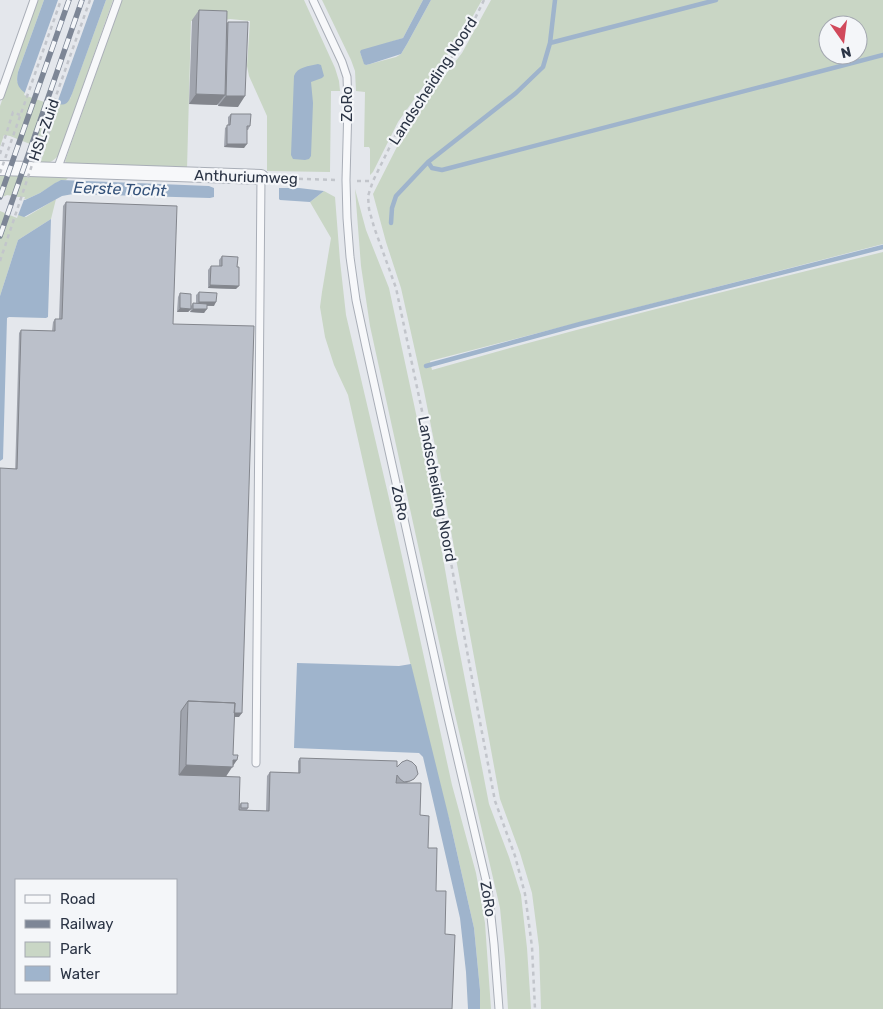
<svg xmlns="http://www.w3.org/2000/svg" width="883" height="1009" viewBox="0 0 883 1009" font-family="Rubik,sans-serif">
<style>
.green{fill:#c9d6c5;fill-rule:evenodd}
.water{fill:#9fb4cc}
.pier{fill:#e4e7ec}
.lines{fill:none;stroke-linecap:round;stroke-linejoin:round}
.stream{stroke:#9fb4cc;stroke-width:4.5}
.service-casing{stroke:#a9aeb7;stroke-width:9}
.minor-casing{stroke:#a9aeb7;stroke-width:16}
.path{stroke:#c2c5cb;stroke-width:2.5;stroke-dasharray:4 4;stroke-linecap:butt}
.service{stroke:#f7f8fa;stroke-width:7}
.minor{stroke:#f7f8fa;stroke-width:14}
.rail-casing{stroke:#7d8696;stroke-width:5.5}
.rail{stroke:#f4f6f9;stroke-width:4;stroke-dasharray:11;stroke-linecap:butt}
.path-bridge{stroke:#c2c5cb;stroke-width:2.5;stroke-dasharray:4 4;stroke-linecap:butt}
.wall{fill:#a1a5ae}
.shaded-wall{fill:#83868d}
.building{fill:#bbc0ca;stroke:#83868d;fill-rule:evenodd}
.labels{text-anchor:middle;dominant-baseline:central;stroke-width:4.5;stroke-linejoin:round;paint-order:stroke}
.street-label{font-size:15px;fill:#2b3445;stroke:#f4f6f9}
.water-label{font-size:16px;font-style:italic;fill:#34527a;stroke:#f4f6f9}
</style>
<rect width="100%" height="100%" fill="#e4e7ec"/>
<path class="green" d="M37 0H44L18 72 17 82 70 99 106 0H113L59 154C55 161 48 164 40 163L45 150 10 136 4 135 0 147V106Z
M122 0H304L335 68 339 81 340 91H331L330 172 267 171V116L249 76 247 66 250 21 230 19 220 21H191L187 169 67 164 65 161Z
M322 0H423L403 38 360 52 364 63 366 65 396 57 401 54 407 44 431 0H482L461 37 420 91 398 122 373 172 370 175V149L369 147H364L365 92 356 91 355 71 351 60Z
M491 0H883V244L430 361 432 370C581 327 732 289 883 252V1009H541L539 947 532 893 520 853 500 799 440 471 424 391 401 288 386 242 373 194 403 135 406 127 414 116 422 101 432 89 445 75 462 53ZM828 25H858V55H828Z
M0 174 70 176 66 180 59 181 40 193 27 199 0 203Z
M355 189 366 230 389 288 427 465 456 633 489 804 509 857 521 895 527 948 531 1009H508L505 959 500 908 454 710 370 326 361 266Z
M324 191 335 197 340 261 346 315 392 511 452 785 476 873 485 923 491 1009H480V990L474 928 450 822 440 788 377 524 348 395 334 365 325 337 320 307 322 292 331 238 310 202Z
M56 199 51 219 18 240 0 296V208L26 217Z"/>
<path class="water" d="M44 0H106L72 94C70 98 69 102 65 104 55 107 35 96 25 93 17 87 16 82 18 72Z
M423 0H431L407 44 401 54 370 64 366 65 364 64 360 52 361 50 403 38Z
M318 64 321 65 324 76 322 78 311 82 313 103 311 156 309 159 305 160 293 159 291 155 294 76C297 67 309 66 318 64Z
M61 180 209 186 214 188V197L210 198 73 194 62 196 24 217 0 209 18 200H25L40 193 55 183Z
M279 188H299L324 191 310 202 280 200 279 199Z
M51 219 48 317 46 318 9 317 7 318 3 459 0 461V296L18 240Z
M297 663 399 666 411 664 450 822 474 928 480 990V1009H468L466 972 460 918 423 757 419 753 294 748Z"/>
<path class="pier" d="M58 0H94L56 106 24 95Z
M7 195 18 197H25L17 218 0 211V198Z"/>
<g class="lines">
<path class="stream" d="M550 43 716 0
M428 162 432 168 442 170 883 55
M391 223 392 208 396 196 428 162 516 93 543 67 550 43 555 0
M426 366 580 324 883 247"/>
<g class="service-casing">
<path id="service" d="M313 0 342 62 347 77 348 104 346 180 347 218 350 257 356 300 366 347 446 709 488 889 494 944 499 1009
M0 96 34 0
M57 170 118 0
M256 763 261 177"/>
</g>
<g class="minor-casing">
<path id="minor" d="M0 168 261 177"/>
</g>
<path class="path" d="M484 0 470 29 455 53 422 94 399 128 373 181 368 196 369 209 374 227 396 288 433 463 477 706 495 801 515 856 525 894 532 947 535 1009
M0 154 13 112 20 115
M41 156 51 126 46 125
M275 178 337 180
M357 181H373"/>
<use href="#service" class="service"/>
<use href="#minor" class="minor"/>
<g class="rail-casing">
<path id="rail" d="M0 197 69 0
M0 236 82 0"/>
</g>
<use href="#rail" class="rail"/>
<path class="path-bridge" d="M0 173 61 0
M0 261 39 144 90 0"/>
</g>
<path class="wall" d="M199 10 227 23 228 22 238 107 218 106V104L217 105 189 104 192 20Z
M231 114 250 126 248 130H247L244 148 224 147 225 128 228 125V117Z
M66 202 173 324 239 717H234L226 777 239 806 241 803 248 808 247 810 266 811 267 776 270 772 298 773V761L300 758 397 767 414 779 0 1009 19 333 21 330 52 331 53 322 55 319H59L63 206Z
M222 256 236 289 208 288V270L211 266H219V260Z
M199 292 214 306H207L204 313 190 312 191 309 188 312H177L178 297 180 293 191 306 193 303H196V295Z"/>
<path class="shaded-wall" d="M196 94 225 95 217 105 189 104Z
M226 96H245L238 107 218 106Z
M227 144H247L244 148 224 147Z
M210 285 239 286 236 289 208 288Z
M199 302H216L214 306 196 305Z
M180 308 191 309 188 312H177Z
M193 309H207L204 313 190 312Z
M187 712 242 713 239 717 187 715Z
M233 760H237L223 781 176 779 186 765Z"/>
<path class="building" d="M199 10 227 11 225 95 196 94Z
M228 22H248L245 96H226Z
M231 114H251L250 126H247V144H227V125H230Z
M66 202 177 206 173 324 254 326 242 713H234L235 703 188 701 181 711 179 775 240 777 239 810 269 811 270 772 300 773V758L397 761V767L402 762 407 760 412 762 416 766 418 774 414 779 410 781 404 782 400 779 397 775 396 783H421L420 815 429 816 428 848H437L436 891H446L445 934 455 935 452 1009H0V468L17 469 21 330 55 331V319H62ZM16 880H176V993H16Z
M222 256 238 257 237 267H239V286L210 285 211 266H222Z
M199 292 217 293 216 302H199Z
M180 293 191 294V309L180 308Z
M193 303 207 304V309H193Z
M188 701 235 703 233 755H238L237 760H233V767L186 765Z
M241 803H248V808H241Z"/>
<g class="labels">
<g class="street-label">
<text transform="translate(433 81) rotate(-57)">Landscheiding Noord</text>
<text transform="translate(347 104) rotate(-90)">ZoRo</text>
<text transform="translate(44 130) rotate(-71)">HSL-Zuid</text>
<text transform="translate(246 177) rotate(2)">Anthuriumweg</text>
<text transform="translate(437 489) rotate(79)">Landscheiding Noord</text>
<text transform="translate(400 503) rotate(78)">ZoRo</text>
<text transform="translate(488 899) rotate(81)">ZoRo</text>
</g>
<g class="water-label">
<text transform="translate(120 189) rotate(2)">Eerste Tocht</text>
</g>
</g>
<rect x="15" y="879" width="162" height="115" fill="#f4f6f9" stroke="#a4a8b1"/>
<rect x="25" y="895" width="25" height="8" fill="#f7f8fa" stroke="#a4a8b1"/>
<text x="60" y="904" font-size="15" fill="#2b3445">Road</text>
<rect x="25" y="920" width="25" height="8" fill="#7d8696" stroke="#a4a8b1"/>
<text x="60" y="929" font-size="15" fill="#2b3445">Railway</text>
<rect x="25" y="942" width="25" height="15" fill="#c9d6c5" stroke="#a4a8b1"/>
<text x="60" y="954" font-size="15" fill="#2b3445">Park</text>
<rect x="25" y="966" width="25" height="15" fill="#9fb4cc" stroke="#a4a8b1"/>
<text x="60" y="979" font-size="15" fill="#2b3445">Water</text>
<g transform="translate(843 40) rotate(166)"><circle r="24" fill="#f4f6f9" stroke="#a4a8b1"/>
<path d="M0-4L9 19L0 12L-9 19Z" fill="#d1495b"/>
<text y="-8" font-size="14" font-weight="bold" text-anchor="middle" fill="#2b3445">N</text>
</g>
</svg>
